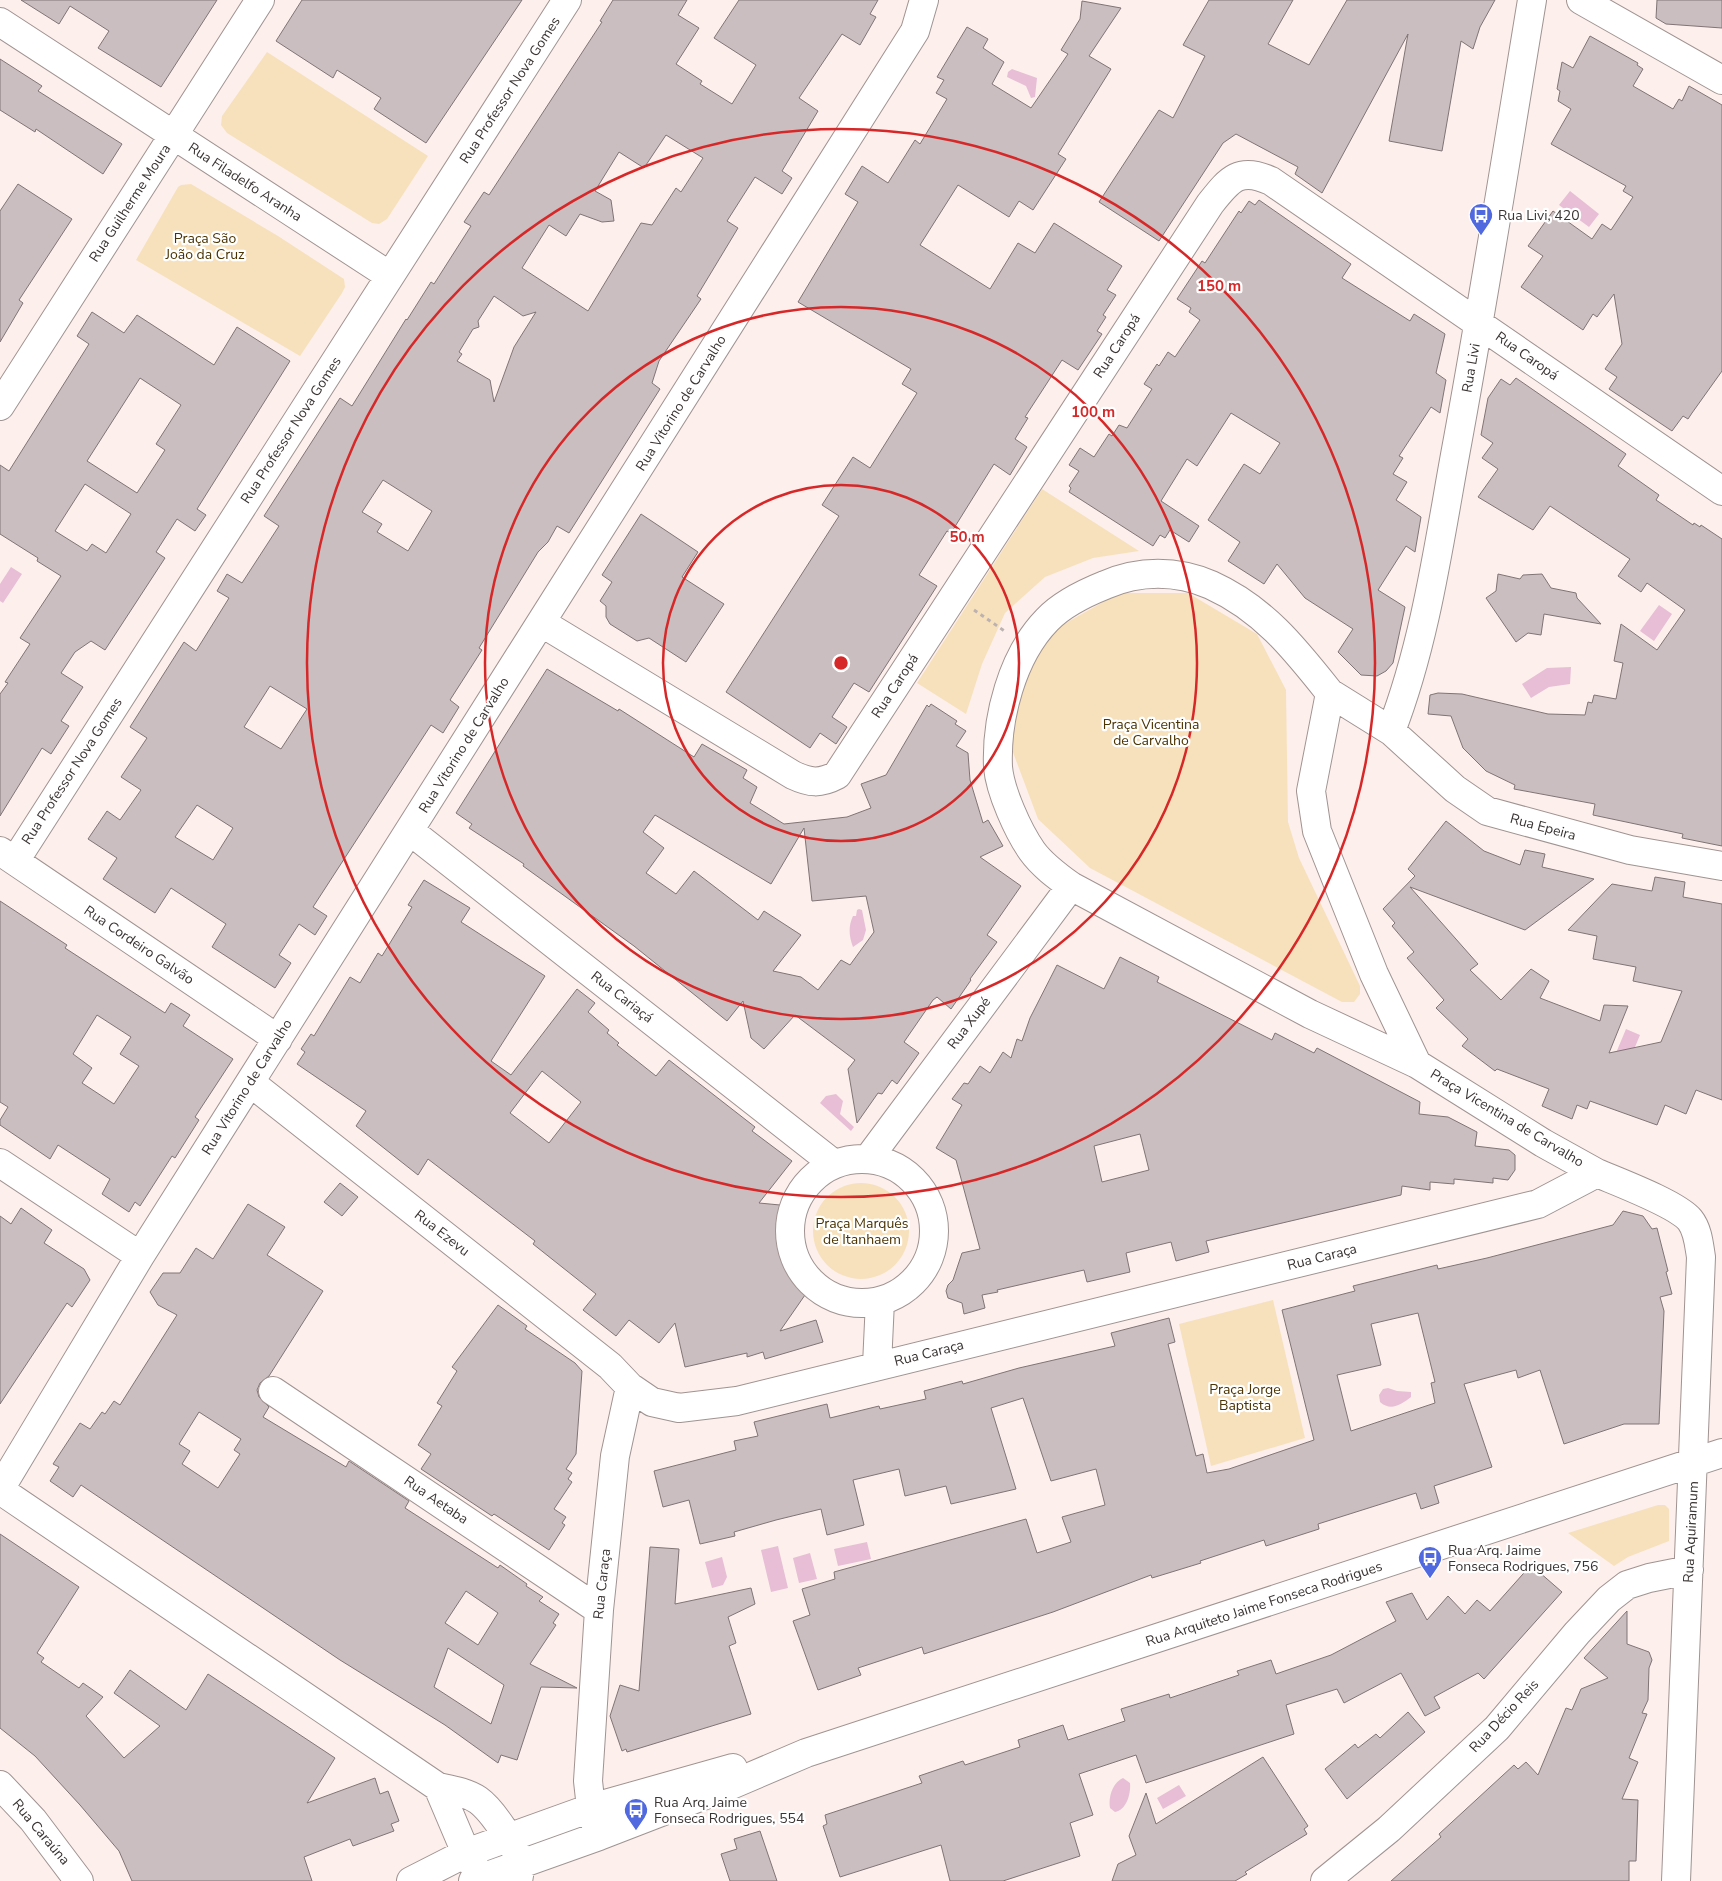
<svg xmlns="http://www.w3.org/2000/svg" width="1722" height="1881" viewBox="0 0 1722 1881" font-family="'Nunito Sans',sans-serif">
<style>
.green{fill:#f7e1bc}
.water{fill:#e7bed5}
.building{fill:#cbbec0;stroke:#817476;fill-rule:evenodd}
.lines{fill:none;stroke-linecap:round;stroke-linejoin:round}
.minor-casing{stroke:#a09391;stroke-width:30}
.path{stroke:#bdb2af;stroke-width:3;stroke-dasharray:4 4;stroke-linecap:butt}
.minor{stroke:#fff;stroke-width:28}
.ring{fill:none;stroke:#d62828;stroke-width:2.5}
.labels{text-anchor:middle;dominant-baseline:central;stroke-width:4.5;stroke-linejoin:round;paint-order:stroke}
.street-label{font-size:14px;fill:#3a3534;stroke:#fff}
.poi-label{font-size:14px;fill:#3a3534;stroke:#fff;text-anchor:start}
.park-label{font-size:14px;fill:#4b3403;stroke:#fff}
.centre{fill:#d62828;stroke:#fff;stroke-width:2.5}
.ring-label{font-size:15px;text-anchor:middle;font-weight:bold;fill:#d62828;stroke:#fff;stroke-width:4.5;stroke-linejoin:round;paint-order:stroke}
</style>
<rect width="100%" height="100%" fill="#fdefec"/>
<path class="green" d="M267 52 428 156 387 219 379 224 372 223 227 133 221 125 222 116Z
M191 184 278 236 344 279 345 287 342 293 300 356 136 260 178 187 181 185Z
M1042 489 1139 551 1093 558 1045 577 1005 613 982 664 966 714 917 683Z
M1119 593H1188L1257 634 1286 690 1288 822 1299 858 1360 986V994L1354 1002H1342L1090 868 1038 819 1011 747 1019 682 1057 628Z
M813 1231a48 48 0 1 1 96 0a48 48 0 1 1-96 0Z
M1273 1300 1305 1438 1211 1466 1179 1324Z
M1658 1505H1665L1669 1509V1541L1628 1557 1614 1566 1568 1533Z"/>
<path class="water" d="M1012 69 1037 78 1035 97 1031 98 1026 86 1007 77 1008 72Z
M1570 191 1599 214 1589 227 1559 205Z
M11 567 22 574 3 603 0 601V584Z
M1659 605 1672 614 1654 641 1640 631Z
M1571 667 1570 684 1549 687 1531 698 1522 684 1547 668Z
M859 909 862 910 866 930 863 940 853 947C849 936 848 927 853 916H856L857 910Z
M1626 1029 1640 1035 1630 1059 1616 1053Z
M836 1094 843 1101 840 1114 854 1127 851 1131 820 1103 826 1096Z
M1388 1388 1397 1391 1411 1392V1397C1402 1404 1391 1412 1380 1402L1379 1395 1383 1389Z
M867 1542 871 1559 838 1566 834 1549Z
M778 1546 788 1588 771 1592 761 1550Z
M810 1553 817 1579 799 1583 793 1558Z
M722 1557 727 1577 723 1585 712 1588 705 1562Z
M1123 1778 1130 1783C1131 1793 1127 1810 1115 1812L1110 1808C1108 1797 1113 1782 1123 1778Z
M1179 1785 1186 1796 1163 1809 1157 1798Z"/>
<path class="building" d="M21 0H217L161 87 98 48 109 31 70 6 59 24Z
M302 0H522L426 143 374 109 381 98 337 70 333 78 276 41Z
M613 0H687L678 15 699 28 676 64 702 81 700 84 732 104 756 65 714 38 739 0H878L870 14 876 17 860 45 842 34 799 98 818 111 782 171 792 178 782 194 755 177 727 221 738 228 697 296 701 299 659 361 652 383 660 389 569 533 557 526 548 542 538 552 479 648 482 650 450 700 459 707 443 733 431 725 313 907 327 916 315 935 299 924 279 955 291 963 275 988 212 947 226 924 171 888 155 913 103 879 117 858 88 839 107 811 120 820 141 790 121 777 147 738 130 727 184 642 196 651 229 598 217 591 227 574 242 583 279 526 264 516 340 398 352 406 406 319 407 320 431 282 434 284 471 226 464 222 484 192 489 195 602 22 600 21ZM666 135 703 158 681 192 676 188 652 225 641 223 588 311 522 268 549 225 566 236 580 214 602 222 614 221 611 200 595 191 619 152 644 168ZM494 296 523 316 536 312 514 347 494 402 490 380 457 361 462 354 459 352 473 329 479 327 478 321ZM383 480 432 511 408 551 377 532 382 524 362 512ZM270 686 307 709 281 749 244 727ZM197 805 233 828 213 860 175 837Z
M1209 0H1293L1268 44 1309 65 1347 0H1495L1480 27 1473 49 1461 41 1442 151 1389 141 1408 34 1322 193 1295 174 1298 167 1236 134 1223 143 1159 241 1099 202 1159 110 1173 118 1205 56 1183 45Z
M1657 0H1722V28L1666 24 1656 18Z
M1082 1 1121 8 1089 56 1111 69 1058 154 1066 159 1033 210 1019 201 1009 217 958 185 920 245 990 289 1018 243 1035 253 1054 223 1122 266 1107 290 1116 295 1103 315 1106 317 1097 331 1102 334 1078 370 1062 360 1025 417 1028 418 1015 439 1027 447 1010 475 994 464 951 533 947 531 919 575 937 586 869 692 854 683 832 717 847 727 836 744 820 733 810 748 726 692 839 516 822 505 831 491 853 457 870 468 917 393 902 384 911 369 798 302 858 202 845 194 862 166 888 183 915 140 920 144 947 99 936 93 944 80 937 77 967 27 988 39 983 48 1004 62 992 84 1031 108 1068 54 1061 50 1080 19Z
M1590 36 1638 63 1637 65 1643 69 1633 86 1673 109 1679 99 1682 101 1689 86 1722 105V371L1692 413 1688 419 1683 416 1672 431 1609 389 1617 377 1605 369 1622 344 1614 294 1597 317 1593 314 1583 330 1521 287 1543 256 1528 246 1553 211 1592 239 1602 224 1611 230 1633 197 1623 191 1626 186 1551 144 1571 109 1558 101 1560 91 1557 89 1562 62 1573 68Z
M0 59 42 86 38 91 122 144 103 174 36 129 35 132 0 110Z
M18 184 72 219 19 300 23 303 0 342V211Z
M1259 200 1351 264 1342 278 1410 321 1414 314 1445 334 1436 373 1446 380 1440 413 1431 407 1399 456 1403 458 1393 474 1407 482 1396 500 1421 517 1415 552 1406 546 1378 590 1405 607 1393 663 1386 671 1377 676 1361 675 1338 652 1353 629 1305 598 1277 564 1264 584 1228 561 1240 542 1208 520 1244 464 1260 474 1280 443 1231 413 1197 466 1187 459 1161 501 1199 526 1189 542 1170 530 1165 538 1160 535 1153 546 1069 492 1071 488 1069 486 1079 471 1069 465 1080 448 1094 457 1109 434 1112 436 1119 425 1127 428 1152 389 1144 384 1157 364 1159 366 1168 352 1175 357 1200 320 1189 312 1191 308 1177 299 1202 261 1205 263 1239 211 1241 213 1249 201 1255 205Z
M92 312 124 333 137 315 214 365 237 327 290 361 197 509 206 515 195 531 177 519 156 552 165 558 105 650 91 641 75 652 61 673 83 687 61 721 69 726 51 754 42 748 0 816V694L8 683 5 682 30 644 20 638 61 576 37 561 38 558 0 534V465L9 471 89 344 77 336ZM140 378 181 405 156 444 165 450 137 493 87 461ZM85 484 131 514 106 553 92 544 87 551 55 531Z
M1516 378 1626 454 1618 466 1659 495 1656 500 1693 525 1694 523 1700 527 1701 525 1722 539V846L1682 838 1683 834 1593 815 1595 804 1514 789 1515 785 1486 771 1463 748 1451 716 1428 714 1430 695 1438 693 1462 694 1548 714 1585 715 1588 702 1592 703 1594 695 1616 699 1623 663 1614 661 1621 624 1657 650 1685 610 1647 583 1641 592 1618 576 1630 559 1550 506 1533 530 1478 497 1498 469 1482 458 1493 443 1481 435 1488 398 1501 379 1510 385Z
M641 514 698 552 682 577 724 604 686 662 649 638 637 641 610 624 606 617V606L600 601 612 582 602 575Z
M1498 574 1520 579 1523 575 1542 574 1551 588 1576 593 1577 598 1601 624 1544 614 1541 635 1528 633 1516 642 1486 598 1496 591Z
M547 669 618 711 619 709 694 757 702 744 747 770 743 778 757 787 750 803 784 824 847 817 871 808 861 784 886 775 927 705 929 707 931 704 957 721 955 724 966 731 956 746 968 753 970 780 983 823 988 820 1003 846 980 857 1021 886 987 935 997 942 970 979 971 980 951 1009 937 997 933 1000 904 1042 919 1053 897 1084 892 1080 882 1094 878 1093 857 1123 848 1069 855 1060 795 1015 764 1049 751 1038 743 1001 727 1021 634 946 523 866 524 864 469 828 472 824 456 813ZM655 815 771 884 804 828 812 901 866 896 874 932 850 965 841 960 818 990 801 977 773 971 801 935 764 911 758 920 694 871 676 894 646 873 664 848 643 832Z
M1446 821 1484 851 1520 865 1525 850 1545 854 1542 867 1594 879 1525 930 1410 887 1478 964 1470 970 1501 1000 1531 969 1549 981 1540 998 1600 1021 1604 1005 1628 1006 1609 1053 1661 1042 1682 991 1633 981 1636 967 1593 959 1597 936 1568 930 1612 884 1652 891 1655 877 1685 882 1683 897 1722 904V1100L1696 1090 1686 1114 1665 1105 1657 1125 1590 1101 1587 1109 1577 1105 1572 1119 1542 1106 1549 1089 1497 1069 1495 1071 1462 1046 1468 1039 1436 1008 1444 1000 1407 958 1414 952 1392 926 1395 923 1383 909 1415 876 1408 869Z
M424 880 470 908 461 922 545 976 491 1061 511 1075 577 989 595 1003 588 1012 609 1030 607 1033 619 1043 617 1045 656 1076 669 1060 755 1127 752 1131 792 1161 759 1203 780 1205 783 1262 793 1280 805 1295 780 1331 816 1320 823 1342 765 1359 763 1352 747 1357V1353L685 1367 675 1323 659 1343 629 1320 616 1336 583 1310 596 1294 533 1244 535 1241 428 1159 418 1175 356 1126 366 1111 297 1064 305 1052 301 1049 311 1034 314 1036 350 977 360 983 378 953 382 956 412 907 408 905ZM542 1071 581 1102 549 1143 510 1113Z
M0 901 67 945 65 948 165 1013 171 1003 190 1015 183 1026 233 1059 195 1117 199 1120 175 1158 172 1156 140 1206 135 1202 129 1212 102 1194 110 1179 58 1145 50 1159 0 1125V1120L8 1107 0 1102ZM97 1015 131 1037 120 1054 139 1066 114 1104 82 1083 92 1068 73 1054Z
M1120 957 1159 977 1157 982 1272 1040 1275 1033 1314 1053 1317 1048 1420 1102 1419 1114 1448 1117 1477 1132 1475 1146 1509 1150 1515 1155V1170L1508 1180 1493 1178V1183L1454 1179V1184L1430 1182V1190L1402 1186 1401 1195 1206 1241 1209 1252 1176 1261 1171 1242 1126 1253 1130 1272 1087 1282 1084 1270 997 1290 998 1292 982 1295 985 1308 964 1314 962 1303 948 1298 946 1291 948 1285 953 1280 962 1253 980 1249 956 1160 936 1148 962 1105 952 1099 964 1083 968 1084 980 1066 990 1073 1003 1052 1011 1058 1017 1039 1022 1041 1030 1018 1057 965 1104 989ZM1140 1134 1149 1170 1102 1182 1094 1146Z
M340 1183 358 1197 342 1216 324 1202Z
M248 1204 285 1227 267 1255 323 1291 269 1376 260 1383 257 1390 259 1397 269 1407 263 1417 346 1467 349 1461 409 1501 405 1508 498 1568 500 1565 527 1584 526 1586 543 1597 539 1601 559 1614 553 1623 556 1625 530 1664 577 1688 541 1687 517 1760 501 1755 498 1763 445 1725 340 1660 81 1485 73 1497 50 1481 59 1467 53 1464 80 1423 90 1429 102 1412 105 1414 114 1401 120 1405 177 1315 158 1305 150 1292 163 1273H180L196 1248 213 1259ZM199 1412 241 1439 234 1450 240 1454 218 1488 182 1464 190 1451 179 1444ZM466 1591 498 1613 478 1645 445 1623ZM448 1648 504 1685 491 1724 434 1687Z
M21 1208 52 1230 44 1243 84 1269 90 1280 72 1307 67 1303 0 1404V1216L11 1224Z
M1623 1211 1643 1216 1652 1229 1657 1228 1668 1271 1666 1272 1672 1294 1660 1297 1664 1311 1659 1424H1624L1564 1444 1540 1370 1518 1378 1516 1370 1464 1384 1492 1467 1434 1486 1439 1503 1421 1509 1416 1493 1318 1524 1319 1529 1266 1546 1264 1540 1200 1561 1201 1563 1152 1578 1151 1575 1053 1612 924 1654 922 1647 858 1668 861 1675 818 1690 793 1621 810 1615 802 1589 835 1579 834 1572 1026 1519 1037 1553 1071 1542 1062 1517 1105 1505 1096 1469 1051 1481 1023 1398 991 1408 1016 1489 951 1504 946 1486 905 1496 899 1469 853 1480 864 1525 827 1535 821 1509 776 1520 734 1532 735 1536 700 1544 689 1500 663 1507 654 1471 736 1450 734 1441 758 1436 754 1422 827 1404 830 1418 879 1406 880 1409 926 1399 924 1391 962 1381 963 1384 1019 1368 1115 1346 1111 1333 1169 1318 1175 1342 1168 1344 1196 1456 1203 1454 1207 1473 1229 1469 1314 1440 1282 1310 1355 1291 1353 1286 1437 1265 1438 1269 1487 1258 1613 1225ZM1418 1313 1435 1382 1431 1383 1435 1403 1351 1431 1337 1375 1381 1365 1371 1324Z
M498 1305 527 1326 525 1329 575 1363 582 1371 576 1454 566 1469 572 1473 568 1479 572 1482 554 1509 566 1517 562 1523 565 1525 549 1550 494 1514 492 1516 421 1469 431 1454 418 1445 442 1406 437 1403 457 1371 452 1367Z
M0 1534 79 1587 37 1653 44 1658 41 1662 79 1688 83 1683 103 1697 86 1716 124 1758 160 1726 114 1693 130 1670 186 1710 208 1674 335 1758 307 1803 375 1778 380 1794 388 1791 399 1821 391 1824 394 1831 353 1846 350 1839 304 1857 312 1881H132L119 1851 80 1805 35 1756 0 1728Z
M650 1547 679 1549 675 1604 751 1588 755 1604 728 1617 736 1643 729 1646 751 1714 627 1752 626 1749 622 1751 610 1716 620 1685 639 1691Z
M1531 1565 1562 1592 1484 1679 1478 1673 1434 1697 1440 1708 1425 1716 1401 1673 1344 1703 1337 1689 1286 1705 1294 1734 1146 1783 1136 1755 1079 1774 1093 1815 1070 1823 1080 1856 1003 1881H950L941 1845 840 1877 823 1826 827 1824 825 1815 922 1783 919 1776 963 1761 965 1765 1020 1747 1018 1740 1063 1725 1068 1740 1125 1721 1121 1709 1169 1694 1170 1698 1239 1675 1237 1671 1271 1660 1276 1674 1331 1655 1396 1621 1386 1602 1412 1593 1427 1620 1448 1596 1465 1614 1477 1600 1490 1611Z
M1627 1611V1644L1649 1652 1652 1660 1649 1668 1648 1700 1642 1713 1647 1714 1629 1758 1638 1762 1622 1799 1638 1800 1636 1861H1629V1881H1391L1441 1837 1439 1834 1514 1765 1518 1769 1526 1762 1538 1775 1566 1708 1572 1710 1581 1689 1608 1678 1584 1658Z
M1408 1712 1425 1732 1347 1799 1325 1769 1355 1744 1358 1748 1376 1734 1380 1738Z
M1263 1757 1308 1826 1304 1829 1307 1834 1245 1872 1247 1874 1235 1881H1112L1118 1864 1136 1855 1129 1836 1146 1793 1156 1824Z
M760 1831 777 1881H730L721 1854 737 1849 734 1839Z"/>
<g class="lines">
<g class="minor-casing">
<path id="minor" d="M1581 0 1722 80
M0 22 390 276
M0 406 260 0
M542 623 793 775C810 783 820 784 837 775L1210 204C1229 180 1239 166 1271 181L1722 491
M1330 693 1391 731 1455 789 1487 811 1630 850 1722 866
M1391 731C1425 643 1438 549 1455 455 1483 304 1507 152 1532 0
M410 831 834 1164
M0 851 278 1039
M15 861 567 0
M1417 1064 1374 974 1317 831 1311 791 1330 693C1295 649 1264 609 1211 585 1177 570 1139 570 1105 585 1085 593 1062 604 1047 620 1012 656 996 718 998 767 1000 791 1018 831 1032 851 1042 865 1057 876 1071 886L1310 1014 1417 1064 1543 1143 1597 1173
M251 1083 610 1366 630 1387
M790 1231a72 72 0 1 1 144 0a72 72 0 1 1-144 0Z
M868 1159 1071 886
M0 1163 140 1256
M877 1365 880 1301
M273 1391 599 1610
M0 1489 140 1256 915 31 924 0
M0 1490 438 1787C452 1790 466 1792 478 1800 492 1810 518 1848 520 1865 520 1870 519 1876 518 1881
M0 1785 33 1820 79 1881
M438 1787 466 1853 476 1869
M599 1836 591 1808 588 1781 599 1610 615 1456 630 1387 652 1402 679 1408 737 1401 1538 1204 1597 1173C1618 1182 1677 1204 1690 1220 1698 1230 1699 1245 1701 1257L1676 1881
M411 1881 466 1853 591 1808 733 1768
M473 1881 599 1836 731 1785 806 1753 1722 1453
M1325 1881 1389 1829 1497 1728 1577 1633 1609 1599 1627 1585 1649 1578 1689 1570"/>
</g>
<path class="path" d="M974 610 1006 632"/>
<use href="#minor" class="minor"/>
</g>
<g class="ring">
<circle cx="841" cy="663" r="178"/>
<circle cx="841" cy="663" r="356"/>
<circle cx="841" cy="663" r="534"/>
</g>
<defs>
<g id="bus-pin" transform="scale(1.25)"><path d="M0 17L-7.5 6A9.5 9.5 0 1 1 7.5 6Z" fill="#5169de" stroke="#fff"/><path d="M-5-6H5V4H4V6H2V4H-2V6H-4V4H-5ZM-3.5-4V0h7V-4ZM-3.5 1.2v1.5H-2V1.2ZM2 1.2v1.5H3.5V1.2Z" fill="#fff"/></g>
</defs>
<g fill-rule="evenodd">
<use href="#bus-pin" x="1481" y="215"/>
<use href="#bus-pin" x="1430" y="1558"/>
<use href="#bus-pin" x="636" y="1810"/>
</g>
<g class="labels">
<g class="street-label">
<text transform="translate(510 90) rotate(-57)">Rua Professor Nova Gomes</text>
<text transform="translate(245 182) rotate(33)">Rua Filadelfo Aranha</text>
<text transform="translate(130 203) rotate(-57)">Rua Guilherme Moura</text>
<text transform="translate(1117 346) rotate(-57)">Rua Caropá</text>
<text transform="translate(1527 356) rotate(35)">Rua Caropá</text>
<text transform="translate(1471 368) rotate(-80)">Rua Livi</text>
<text transform="translate(681 403) rotate(-58)">Rua Vitorino de Carvalho</text>
<text transform="translate(291 430) rotate(-57)">Rua Professor Nova Gomes</text>
<text transform="translate(895 686) rotate(-57)">Rua Caropá</text>
<text transform="translate(464 745) rotate(-58)">Rua Vitorino de Carvalho</text>
<text transform="translate(72 771) rotate(-57)">Rua Professor Nova Gomes</text>
<text transform="translate(1543 827) rotate(15)">Rua Epeira</text>
<text transform="translate(139 945) rotate(34)">Rua Cordeiro Galvão</text>
<text transform="translate(622 997) rotate(38)">Rua Cariaçá</text>
<text transform="translate(969 1023) rotate(-53)">Rua Xupé</text>
<text transform="translate(247 1087) rotate(-58)">Rua Vitorino de Carvalho</text>
<text transform="translate(1507 1118) rotate(31)">Praça Vicentina de Carvalho</text>
<text transform="translate(442 1233) rotate(38)">Rua Ezevu</text>
<text transform="translate(1322 1257) rotate(-14)">Rua Caraça</text>
<text transform="translate(929 1353) rotate(-14)">Rua Caraça</text>
<text transform="translate(436 1500) rotate(34)">Rua Aetaba</text>
<text transform="translate(1691 1532) rotate(-87)">Rua Aquiramum</text>
<text transform="translate(602 1584) rotate(-84)">Rua Caraça</text>
<text transform="translate(1264 1604) rotate(-18)">Rua Arquiteto Jaime Fonseca Rodrigues</text>
<text transform="translate(1504 1716) rotate(-47)">Rua Décio Reis</text>
<text transform="translate(41 1832) rotate(50)">Rua Caraúna</text>
</g>
<g class="poi-label">
<text x="1498" y="215">Rua Livi, 420</text>
<text x="1448" y="1550">Rua Arq. Jaime<tspan x="1448" dy="16">Fonseca Rodrigues, 756</tspan></text>
<text x="654" y="1802">Rua Arq. Jaime<tspan x="654" dy="16">Fonseca Rodrigues, 554</tspan></text>
</g>
<g class="park-label">
<text x="205" y="238">Praça São<tspan x="205" dy="16">João da Cruz</tspan></text>
<text x="1151" y="724">Praça Vicentina<tspan x="1151" dy="16">de Carvalho</tspan></text>
<text x="862" y="1223">Praça Marquês<tspan x="862" dy="16">de Itanhaem</tspan></text>
<text x="1245" y="1389">Praça Jorge<tspan x="1245" dy="16">Baptista</tspan></text>
</g>
</g>
<circle cx="841" cy="663" r="8" class="centre"/>
<g class="ring-label">
<text x="1219" y="291">150 m</text>
<text x="1093" y="417">100 m</text>
<text x="967" y="542">50 m</text>
</g>
</svg>
